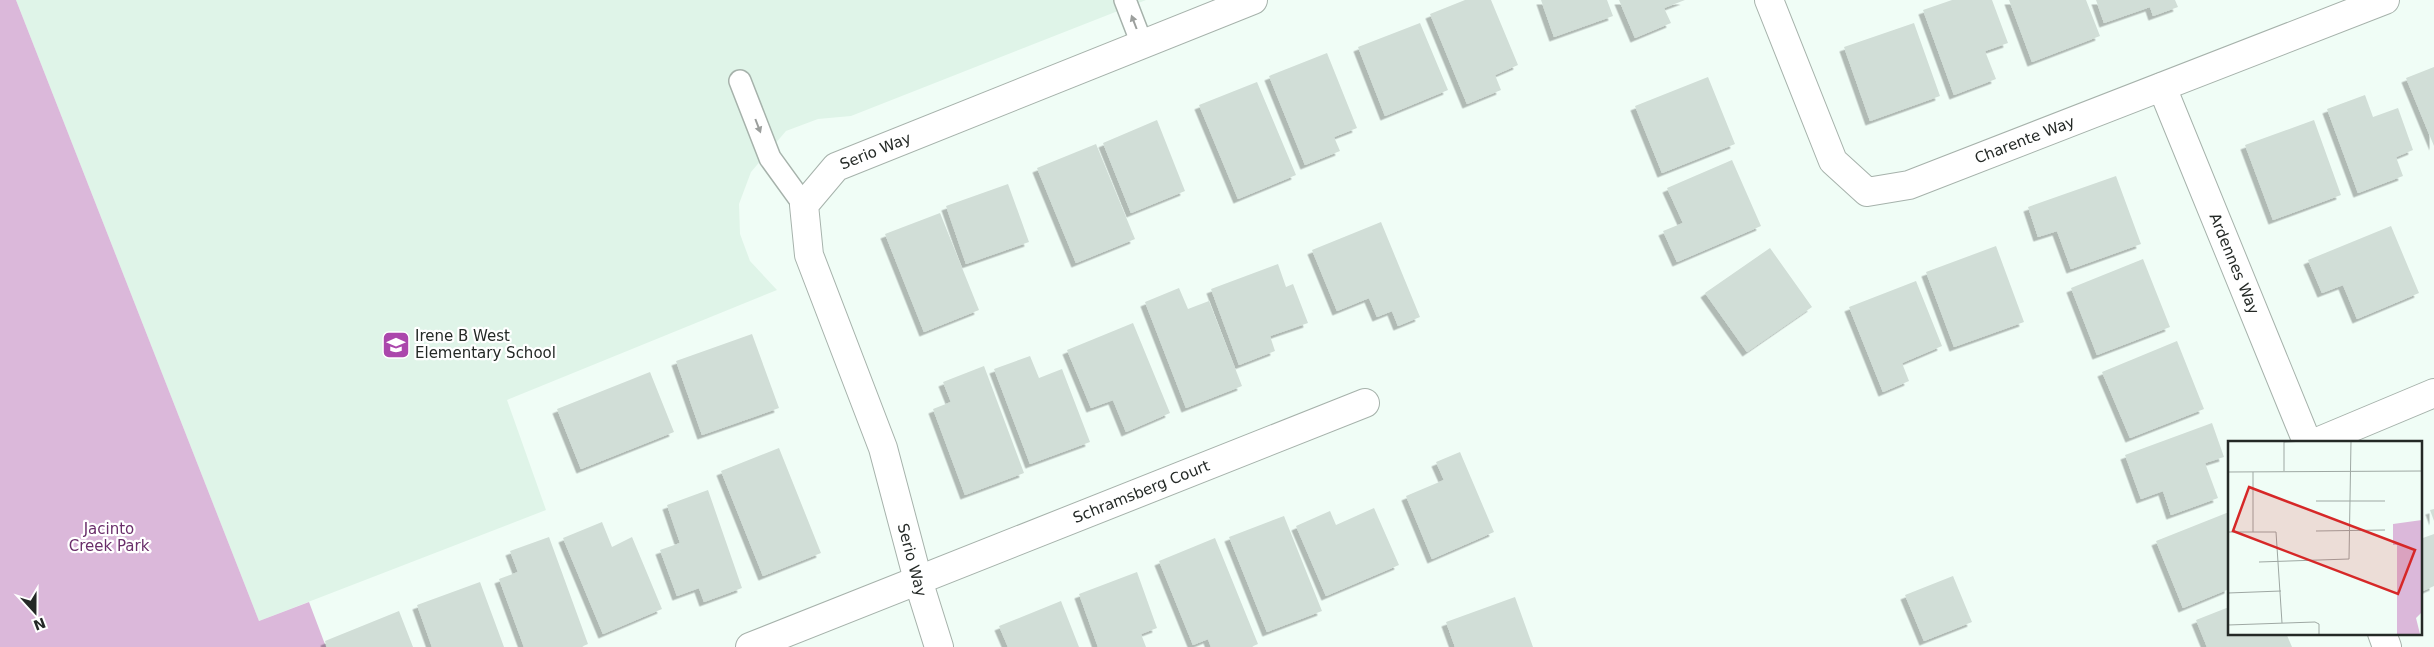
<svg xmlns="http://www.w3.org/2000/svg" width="2434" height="647" viewBox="0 0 2434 647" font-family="'DejaVu Sans',sans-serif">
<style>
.built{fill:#dff4e8}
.green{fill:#dbb8da}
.building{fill:#d1ded7;filter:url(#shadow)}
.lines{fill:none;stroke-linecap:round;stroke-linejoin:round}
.service-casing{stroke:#a6b2ab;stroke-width:24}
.minor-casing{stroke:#a6b2ab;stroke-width:30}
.service{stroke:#fff;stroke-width:21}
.minor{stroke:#fff;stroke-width:28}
.oneway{fill:#9c9f9d}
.labels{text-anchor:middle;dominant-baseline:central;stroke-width:4.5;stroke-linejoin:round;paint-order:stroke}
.street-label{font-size:15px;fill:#242926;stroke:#fff}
.poi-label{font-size:15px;fill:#242926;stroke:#fff;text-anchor:start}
.park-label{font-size:15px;fill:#6a2e6a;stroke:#fff}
.inset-road{fill:none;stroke:#9ea8a3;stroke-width:1}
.view{fill:#d62828;fill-opacity:0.15;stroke:#d62828;stroke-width:2.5}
.inset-edge{fill:none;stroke:#242926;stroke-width:2.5}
</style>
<defs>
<filter id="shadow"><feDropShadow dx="-4.5" dy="4.5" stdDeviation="0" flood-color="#0004"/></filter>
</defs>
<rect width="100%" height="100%" fill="#f0fdf6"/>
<path class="built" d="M16 0H1146L851 116 818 119 786 131 751 172 739 204 740 234 750 261 777 290 507 400 546 510 259 621Z"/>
<path class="green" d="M0 0H16L259 621 309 602 326 647H0Z"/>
<path class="building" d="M1465 0H1491L1518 65 1495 75 1501 90 1467 104 1430 14Z
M1541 0H1607L1613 16 1554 37Z
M1619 0H1685L1664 8 1671 23 1635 38Z
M1952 0H1992L2008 43 1985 51 1996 79 1954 95 1923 10Z
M2009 0H2086L2100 36 2032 62Z
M2096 0H2175L2178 7 2153 16 2150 7 2104 23Z
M1420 23 1448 90 1385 116 1358 47Z
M1914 23 1940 96 1870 121 1844 47Z
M1327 53 1357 128 1334 137 1340 151 1305 165 1269 76Z
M2434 67V146L2406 78Z
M1708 77 1735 144 1662 173 1635 106Z
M1257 82 1296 175 1238 199 1199 105Z
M2365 95 2373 117 2398 108 2413 150 2396 157 2403 176 2358 193 2327 109Z
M1157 120 1185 191 1131 213 1103 143Z
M2314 120 2341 195 2273 220 2245 145Z
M1096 144 1135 239 1076 263 1037 168Z
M1732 160 1761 226 1677 262 1663 231 1683 223 1667 188Z
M2116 176 2141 244 2071 269 2057 231 2038 237 2028 207Z
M1008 184 1029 242 966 264 946 206Z
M940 213 979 310 924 332 885 234Z
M1381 222 1420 317 1398 326 1392 311 1377 317 1369 298 1337 311 1312 250Z
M2391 226 2419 293 2357 319 2343 285 2322 293 2308 260Z
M1996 246 2024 322 1954 347 1926 272Z
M1770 248 1812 307 1747 352 1705 293Z
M2143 259 2170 327 2097 355 2071 288Z
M1278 264 1286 287 1293 284 1308 323 1270 336 1275 351 1239 365 1211 289Z
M1916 281 1942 346 1902 363 1909 381 1883 392 1849 307Z
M1179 288 1188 309 1209 301 1242 386 1186 408 1145 302Z
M1133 323 1170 413 1126 432 1113 400 1091 408 1067 350Z
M752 334 779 408 702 435 676 361Z
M2177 341 2204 409 2130 438 2102 372Z
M1030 356 1039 378 1062 369 1090 442 1030 464 994 369Z
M984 366 1024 473 965 495 933 409 951 402 943 382Z
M650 372 674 432 581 469 557 409Z
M2212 423 2224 457 2205 463 2218 498 2171 515 2163 491 2141 499 2125 455Z
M779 448 821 553 763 576 721 471Z
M1460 452 1494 532 1432 559 1406 496 1444 480 1436 462Z
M708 490 742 588 704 602 699 588 677 596 660 550 680 543 667 505Z
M1374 508 1399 565 1326 596 1296 526 1330 511 1336 525Z
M2434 509V521L2430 510Z
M2229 512V589L2183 608 2156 541Z
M1284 516 1322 611 1267 632 1229 537Z
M602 522 612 547 632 537 662 609 603 634 563 538Z
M2434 534V586L2423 591 2420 585V539Z
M549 537 588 644 581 647H524L499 579 518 572 510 551Z
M1215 538 1258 644 1251 647H1211L1208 639 1193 645 1159 561Z
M1137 572 1157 628 1141 634 1146 647H1098L1079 594Z
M1953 576 1972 622 1924 641 1905 595Z
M480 582 504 647H432L417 605Z
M1515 597 1533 647H1455L1446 622Z
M1061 601 1079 647H1008L999 626Z
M2229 607V633H2286L2292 647H2207L2196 620Z
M399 611 413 647H327L325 641Z"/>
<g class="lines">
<g class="service-casing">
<path id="service" d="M1125 0 1142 44
M740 81 770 158 804 205"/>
</g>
<g class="minor-casing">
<g id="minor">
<path id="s1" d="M1769 0 1833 161 1867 192 1909 185 2385 0"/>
<path id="s2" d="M2162 87 2307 442"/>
<path d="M2317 442 2434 393"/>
<path d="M2382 633 2387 647"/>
<path id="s3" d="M750 647 1365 403"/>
<path id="s4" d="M939 647 918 580 883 448 809 255 804 205 836 167 1253 0"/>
</g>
</g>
<use href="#service" class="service"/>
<use href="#minor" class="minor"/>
</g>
<defs><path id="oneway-solid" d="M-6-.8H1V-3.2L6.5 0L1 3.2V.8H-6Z" transform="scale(1.25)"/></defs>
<g class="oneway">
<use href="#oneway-solid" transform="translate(1134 22) rotate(-111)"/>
<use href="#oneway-solid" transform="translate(758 126) rotate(69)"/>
</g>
<defs>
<g id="school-square" transform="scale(1.4375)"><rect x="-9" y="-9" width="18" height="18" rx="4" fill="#ab47ac" stroke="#fff"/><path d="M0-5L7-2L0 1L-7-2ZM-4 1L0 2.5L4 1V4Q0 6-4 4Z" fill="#fff"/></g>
</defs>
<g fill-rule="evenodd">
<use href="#school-square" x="396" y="345"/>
</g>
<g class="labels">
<g class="street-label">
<text stroke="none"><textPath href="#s1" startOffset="386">Charente Way</textPath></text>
<text stroke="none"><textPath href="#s4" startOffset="556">Serio Way</textPath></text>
<text stroke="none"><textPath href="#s2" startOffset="191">Ardennes Way</textPath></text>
<text stroke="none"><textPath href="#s3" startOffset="421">Schramsberg Court</textPath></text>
<text transform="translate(912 560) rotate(75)">Serio Way</text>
</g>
<g class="poi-label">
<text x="415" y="336">Irene B West<tspan x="415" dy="17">Elementary School</tspan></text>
</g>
<g class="park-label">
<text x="109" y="529">Jacinto<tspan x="109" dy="17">Creek Park</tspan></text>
</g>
</g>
<g transform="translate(2228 441)">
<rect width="194" height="194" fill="#f0fdf6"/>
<path d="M194 79V171L188 177 192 193H169V104H165V83Z" fill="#dbb8da"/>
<path class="inset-road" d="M56 0V30M56 1 80 0M0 31 194 30M25 31V91M88 60H157M88 90 157 89M0 91H48L54 182M31 121 121 118 123 0M0 152 53 150M0 184 87 181 91 183V193"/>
<path class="view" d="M21 46 187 109 170 153 5 90Z"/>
<rect width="194" height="194" class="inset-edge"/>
</g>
<g transform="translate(35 612) rotate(159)" stroke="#ffffff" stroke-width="4" paint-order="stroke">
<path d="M0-4L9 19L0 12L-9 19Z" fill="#242926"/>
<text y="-8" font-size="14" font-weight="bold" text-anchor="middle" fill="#242926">N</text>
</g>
</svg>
